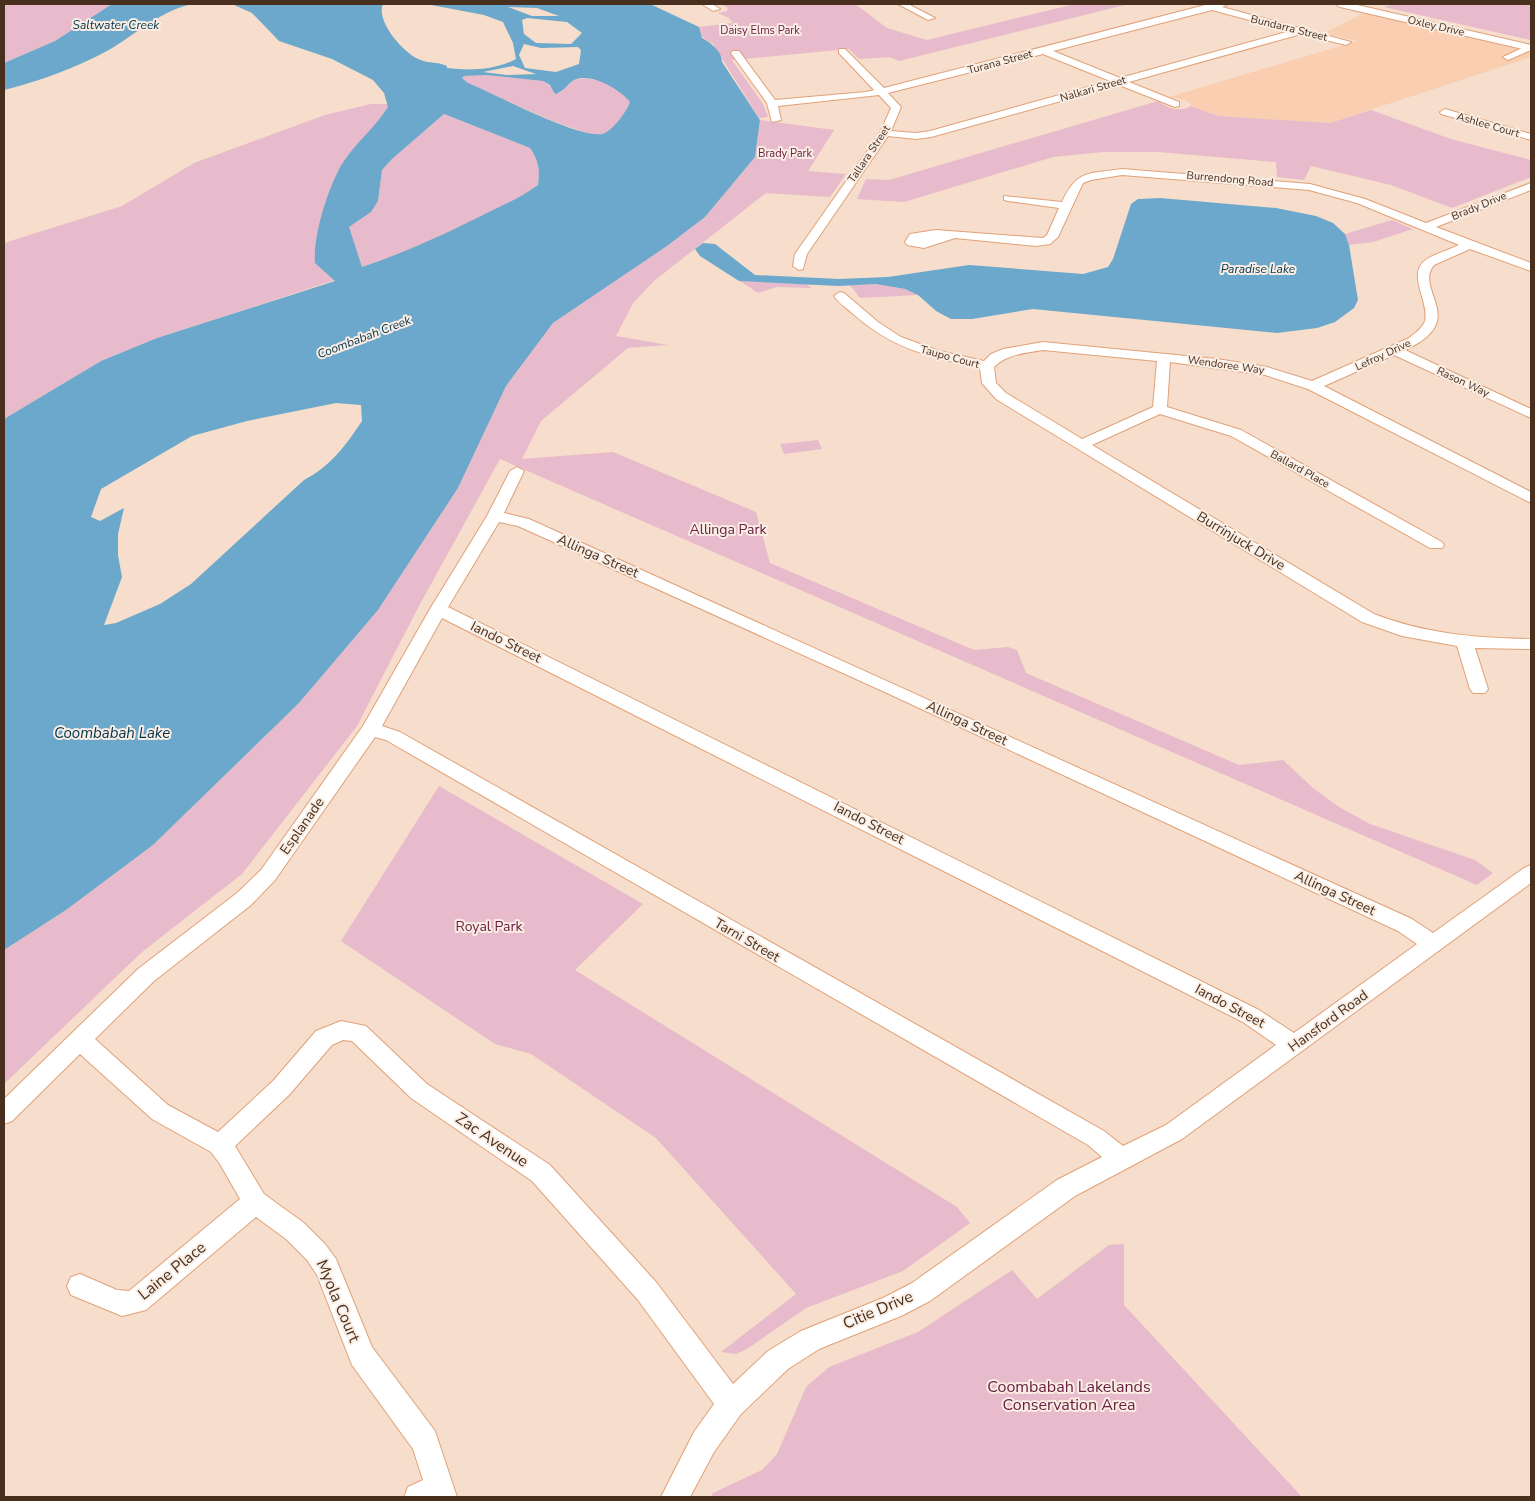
<svg xmlns="http://www.w3.org/2000/svg" width="1535" height="1501" viewBox="0 0 1535 1501" font-family="'Nunito Sans',sans-serif">
<style>
.built{fill:#f9ceb1}
.green{fill:#e7bbcb}
.water{fill:#6ba8cb;fill-rule:evenodd}
.lines{fill:none;stroke-linecap:round;stroke-linejoin:round}
.minor-casing{stroke:#e0a177;stroke-width:2}
.major-casing{stroke:#e0a177;stroke-width:2}
.minor{fill:#fff;fill-rule:evenodd}
.major{fill:#fff;fill-rule:evenodd}
.labels{text-anchor:middle;dominant-baseline:central;stroke-width:4;stroke-linejoin:round;paint-order:stroke}
.far-street-label{font-size:11px;fill:#49301e;stroke:#faede4}
.far-park-label{font-size:11px;fill:#6a2043;stroke:#faede4}
.far-water-label{font-size:12px;font-style:italic;fill:#00344c;stroke:#faede4}
.park-label{font-size:14px;fill:#6a2043;stroke:#faede4}
.street-label{font-size:14px;fill:#49301e;stroke:#faede4}
.water-label{font-size:15px;font-style:italic;fill:#00344c;stroke:#faede4}
.near-street-label{font-size:16px;fill:#49301e;stroke:#faede4}
.near-park-label{font-size:16px;fill:#6a2043;stroke:#faede4}
</style>
<rect width="100%" height="100%" fill="#f7ddcb"/>
<path class="built" d="M1364 13 1531 52V57L1330 123 1218 116 1191 106 1190 103 1182 99 1169 97 1357 41 1324 33Z"/>
<path class="green" d="M4 4H112L55 41 4 63Z
M727 4H855L887 28 927 40 1075 4H1129L899 61 889 57 859 59 849 49 732 60 763 104 768 117 759 118 713 44C704 39 700 37 699 27L733 23 729 18 718 13 727 11 728 8 723 5Z
M1395 4H1531V40L1384 7Z
M486 75 543 81 560 93C564 89 570 81 575 80 593 74 619 88 630 102 627 111 613 131 603 134 583 139 492 93 467 83L462 78 464 76Z
M1158 101C1168 108 1179 113 1191 106L1218 116 1330 123 1371 110 1451 139 1531 160V177L1452 208 1391 185 1311 166 1304 180 1277 177 1276 162 1158 152H1103L1053 157 904 202 857 199 866 179 889 180Z
M371 104H388V107L378 123 342 164 335 280 157 338 101 361 4 419V243L122 206 194 163 325 115Z
M444 114 530 148C539 161 540 170 538 185L521 197 462 227 415 248 362 267 348 227 371 212 378 201 382 170 392 159Z
M760 120 834 130 808 171 846 174 830 197 766 193 654 281 633 303 616 336 668 345 628 348 541 421 522 459 613 452 756 512 770 563 974 650 1008 647 1017 650 1026 673 1239 765 1283 760 1313 788 1339 807 1370 824 1475 860 1493 873 1477 885 500 459 420 604 357 726 242 874 142 952 4 1084V950L66 910 153 845 299 703 378 610 458 488 506 386 553 323 667 246 705 217 755 157Z
M1392 220 1413 229 1373 242 1349 245 1345 234Z
M740 281 807 284 811 288 777 287 758 293Z
M876 284 905 289 918 295 860 298 850 285Z
M818 440 822 449 784 454 780 444Z
M439 786 643 904 575 970 957 1207 970 1223 903 1271 806 1308 747 1349 736 1354 721 1352 796 1294 656 1138 531 1054 495 1044 341 941Z
M1124 1244V1305L1302 1497H711L713 1493 762 1470 777 1454 806 1387 829 1367 918 1332 1012 1270 1037 1299 1109 1245Z"/>
<path class="water" d="M112 4H195C167 6 132 37 107 51 75 68 40 81 4 90V63L55 41Z
M232 4H383C375 21 405 55 421 60 430 64 436 61 447 66V68C471 71 495 70 516 59L513 43 503 22 484 15 426 4H650L699 27 702 38C711 43 722 51 722 62L760 120 755 157 705 217 667 246 553 323 506 386 458 488 378 610 299 703 153 845 66 910 4 950V419L101 361 157 338 335 281 315 263C313 235 328 188 342 164 355 143 375 128 388 107L384 93 373 80 332 59 279 41 252 13ZM508 7 537 8 559 16H532ZM527 18 567 22 582 33 571 44 536 43 524 34 522 20ZM524 44 541 48 578 47 581 50 579 64 556 72 525 68 519 55ZM513 66 536 74 507 75 483 72ZM486 75 543 81 550 85 555 94C564 92 567 84 574 80 590 72 620 89 630 102 627 111 612 132 602 134 577 138 495 94 468 83L462 78 464 76ZM444 114 530 148C539 161 540 170 538 185 523 196 508 203 491 211 449 232 407 252 362 267L349 227 371 212 378 201 382 170 392 159ZM336 403 361 405 362 421C346 445 331 466 304 480L191 584 160 604 116 623 104 625 122 577 118 555V534L124 508 100 521 91 517 101 489 192 436 247 421Z
M1160 198 1276 208 1316 216 1333 223 1345 234 1349 245 1358 300 1354 308 1335 322 1317 328 1277 333 1033 309 972 319H951L936 311 918 295 905 289 876 284 838 286 739 281 700 256 695 249 703 243 715 244 755 275 839 279 888 277 969 265 1083 274 1108 267 1113 259 1131 204 1138 199Z"/>
<g class="lines">
<g class="minor-casing">
<path id="minor" d="M702 4H712L720 9 713 11Z
M898 4H908L935 18 928 20Z
M1209 4H1228L1222 7 1351 42 1346 45 1301 34 1129 82 1179 102V106L1175 107 1119 85 931 137 916 139 888 136 807 254 803 269 799 270 793 266 795 254 880 133 891 108 879 95 778 106 781 120 772 122 767 103 731 53 733 51H739L775 100 866 92 874 90 839 53V49H845L884 88ZM1212 10 1290 31 1120 78 1053 51ZM1043 54 1110 81 930 131 916 133 891 131 901 107 888 93Z
M1531 44V50L1508 60 1503 57Z
M1445 109 1531 134V140L1441 114 1440 112Z
M1122 169 1310 184 1365 199 1426 223 1531 183V190L1436 227 1531 263V271L1470 249 1434 265C1413 290 1471 320 1405 350L1531 409V418L1394 355 1324 386 1531 492V503L1308 389 1265 375 1170 362 1167 407 1241 430 1442 542 1444 545 1442 548H1430L1231 436 1160 414 1092 445 1374 614C1426 634 1476 638 1531 639V649L1475 648 1488 689 1485 693H1473L1470 689 1457 646 1402 636 1362 622 996 399 982 383 980 368C929 357 890 348 851 312 845 307 838 302 834 296L840 292 844 293 878 322 901 337 939 351 984 361 991 354 1003 349 1043 342 1217 359 1267 367 1312 381 1409 338C1415 333 1422 329 1425 321 1430 302 1405 273 1427 259 1437 253 1449 250 1459 245L1357 203 1309 190 1122 175 1091 180 1083 183 1058 237 1050 244 1036 246 955 238 924 248 907 245 905 242 910 234 936 230 1043 238 1047 235 1059 208 1008 201 1004 200V196L1062 202C1077 169 1089 174 1122 169ZM1043 350 1157 361 1153 407 1082 439 1006 393 996 383 994 367C1007 354 1025 353 1043 350Z
M517 467 524 471 504 513 529 519 1412 919 1433 933 1524 868 1531 865V883L1182 1139 1075 1196 930 1301 901 1316 819 1349 788 1369 741 1414 714 1452 690 1497H661L694 1432 714 1404 638 1300 532 1181 411 1098 352 1041 343 1040 332 1045 289 1095 235 1146 264 1194 304 1223 325 1244 336 1259 372 1347 435 1431 457 1497H404L408 1487 423 1480 413 1449 352 1365 317 1275 307 1260 286 1239 256 1217 146 1310 122 1316 71 1295 67 1286 71 1277 80 1274 117 1290 129 1291 240 1199 220 1164 211 1152 152 1119 80 1054 12 1121 4 1124V1099L138 969 237 893 261 870 363 726 430 609 487 516 510 471ZM499 522 518 526 887 693 1398 931 1417 944 1294 1033 1259 1010 448 607ZM442 618 1243 1022 1276 1045 1166 1125 1123 1146 1104 1131 400 732 382 726ZM375 737 386 740 1088 1145 1102 1157 1057 1180 912 1283 883 1298 801 1331 768 1351 733 1384 656 1282 550 1165 427 1084 366 1026 341 1021 316 1031 273 1081 218 1132 168 1105 95 1039 154 981 251 905 275 880Z"/>
</g>
<g class="major-casing">
<path id="major" d="M1335 4H1353L1531 45V51L1340 7Z"/>
</g>
<use href="#minor" class="minor"/>
<use href="#major" class="major"/>
</g>
<g class="labels">
<g class="far-street-label">
<text transform="translate(1436 26) rotate(13)">Oxley Drive</text>
<text transform="translate(1289 28) rotate(14)">Bundarra Street</text>
<text transform="translate(1000 62) rotate(-15)">Turana Street</text>
<text transform="translate(1093 89) rotate(-16)">Nalkari Street</text>
<text transform="translate(1488 125) rotate(16)">Ashlee Court</text>
<text transform="translate(869 154) rotate(-56)">Tallara Street</text>
<text transform="translate(1230 179) rotate(5)">Burrendong Road</text>
<text transform="translate(1479 206) rotate(-22)">Brady Drive</text>
<text transform="translate(1383 355) rotate(-25)">Lefroy Drive</text>
<text transform="translate(950 357) rotate(15)">Taupo Court</text>
<text transform="translate(1226 365) rotate(8)">Wendoree Way</text>
<text transform="translate(1463 382) rotate(25)">Rason Way</text>
<text transform="translate(1300 469) rotate(29)">Ballard Place</text>
</g>
<g class="far-park-label">
<text x="760" y="30">Daisy Elms Park</text>
<text x="785" y="153">Brady Park</text>
</g>
<g class="far-water-label">
<text x="116" y="25">Saltwater Creek</text>
<text x="1258" y="269">Paradise Lake</text>
<text transform="translate(364 337) rotate(-21)">Coombabah Creek</text>
</g>
<g class="park-label">
<text x="728" y="529">Allinga Park</text>
<text x="489" y="926">Royal Park</text>
</g>
<g class="street-label">
<text transform="translate(1241 541) rotate(31)">Burrinjuck Drive</text>
<text transform="translate(598 556) rotate(24)">Allinga Street</text>
<text transform="translate(506 642) rotate(26)">Iando Street</text>
<text transform="translate(967 723) rotate(25)">Allinga Street</text>
<text transform="translate(869 823) rotate(27)">Iando Street</text>
<text transform="translate(302 826) rotate(-55)">Esplanade</text>
<text transform="translate(1335 893) rotate(25)">Allinga Street</text>
<text transform="translate(747 940) rotate(30)">Tarni Street</text>
<text transform="translate(1230 1006) rotate(28)">Iando Street</text>
<text transform="translate(1328 1021) rotate(-36)">Hansford Road</text>
</g>
<g class="water-label">
<text x="112" y="733">Coombabah Lake</text>
</g>
<g class="near-street-label">
<text transform="translate(492 1140) rotate(34)">Zac Avenue</text>
<text transform="translate(172 1271) rotate(-39)">Laine Place</text>
<text transform="translate(338 1301) rotate(67)">Myola Court</text>
<text transform="translate(878 1310) rotate(-23)">Citie Drive</text>
</g>
<g class="near-park-label">
<text x="1069" y="1387">Coombabah Lakelands<tspan x="1069" dy="18">Conservation Area</tspan></text>
</g>
</g>
<rect width="1535" height="1501" fill="none" stroke="#49301e" stroke-width="10"/>
</svg>
